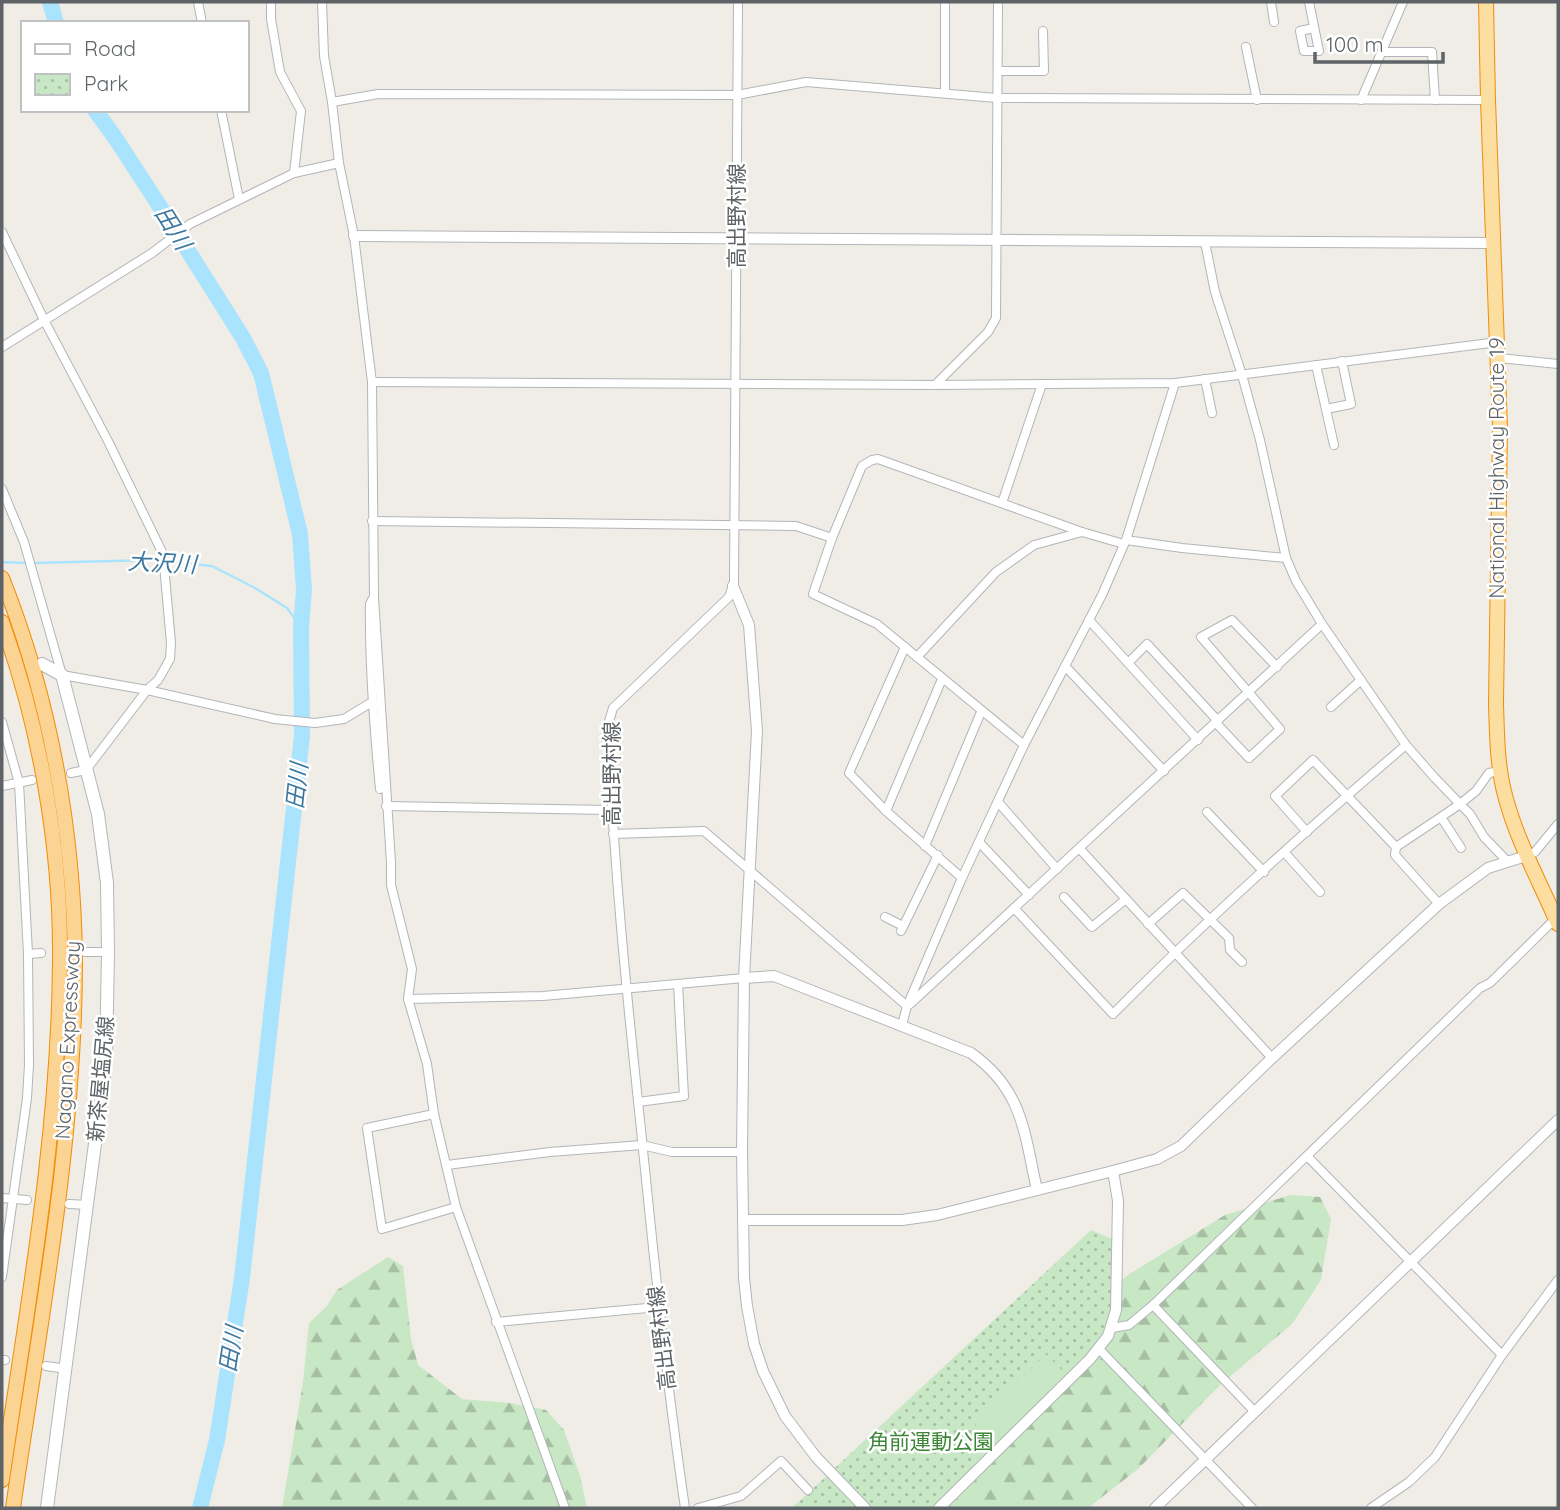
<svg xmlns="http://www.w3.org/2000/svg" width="1560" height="1510" font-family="Quicksand,'Noto Sans JP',sans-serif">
<defs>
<pattern id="forest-firs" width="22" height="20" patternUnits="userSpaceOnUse" patternTransform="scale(1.75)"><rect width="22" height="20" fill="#c8e7c4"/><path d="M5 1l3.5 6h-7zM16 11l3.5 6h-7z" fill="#a6bfa3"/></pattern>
<pattern id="park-dots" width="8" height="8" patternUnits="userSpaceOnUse" patternTransform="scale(1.75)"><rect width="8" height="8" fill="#c8e7c4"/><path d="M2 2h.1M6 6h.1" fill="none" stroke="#a6bfa3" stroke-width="1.8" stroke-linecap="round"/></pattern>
</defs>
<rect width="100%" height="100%" fill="#f0ede7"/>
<!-- forest -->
<g fill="url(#forest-firs)">
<polygon points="1291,1195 1320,1197 1331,1219 1321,1280 1292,1324 1221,1384 1138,1469 1088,1508 898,1508 1051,1335 1128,1275 1225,1215"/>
<polygon points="388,1257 403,1266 411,1339 418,1365 462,1399 509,1403 546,1410 564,1430 580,1476 587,1508 282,1508 303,1382 309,1323 327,1306 337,1290"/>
</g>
<!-- park -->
<polygon fill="url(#park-dots)" points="1091,1230 1112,1239 1111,1310 1099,1343 932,1508 792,1508"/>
<!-- pitch -->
<polygon fill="#c8e7c4" points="1046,1354 1067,1375 994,1447 975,1424"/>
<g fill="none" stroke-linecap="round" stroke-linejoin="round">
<!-- stream -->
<g stroke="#aae3fd" stroke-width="2.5">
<polyline points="2,562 26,563"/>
<polyline points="33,563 153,560 212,566 255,588 287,608 301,627"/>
</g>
<!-- river -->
<g stroke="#aae3fd" stroke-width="16">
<polyline points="50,2 56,23"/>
<polyline points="95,110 116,139 168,219 243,338 261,373 300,534 304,590 301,627 302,736 242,1278 217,1440 200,1508"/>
</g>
<!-- minor casing -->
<g stroke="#b2b5b9" stroke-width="10">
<g id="minor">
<polyline points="198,2 202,23"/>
<polyline points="271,2 271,19 280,72 301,111 294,173"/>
<polyline points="322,2 324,56 332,102 339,163 354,236 372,382 374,598 391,862 391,885 412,969 408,999 427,1064 434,1114 456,1207 565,1508"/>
<polyline points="1271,2 1274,22"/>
<polyline points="1309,2 1319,51 1304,51 1300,31 1314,28"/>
<polyline points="1246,47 1257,100"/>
<polyline points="1382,52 1432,52 1435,100"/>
<polyline points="998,71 1044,71 1043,31"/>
<polyline points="945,93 945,2"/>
<polyline points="1361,100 1403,2"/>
<polyline points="332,102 378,94 737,95 806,82 997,98 1488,100"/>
<polyline points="221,110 239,199"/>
<polyline points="2,232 44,320 108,441 163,554 171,643 170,659 158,680 147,690 86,770 71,773"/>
<polyline points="1205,242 1215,292 1242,375 1260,440 1286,558 1296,581 1322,624 1406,745 1434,777 1460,804 1476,791 1489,773 1500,771"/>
<polyline points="2,347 152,253 190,224 294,173 339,163"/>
<polyline points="1499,358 1558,364"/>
<polyline points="1316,365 1334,445"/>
<polyline points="1205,379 1212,413"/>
<polyline points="372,382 935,385 1175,383 1498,342"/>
<polyline points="935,385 988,332 996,318 998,2"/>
<polyline points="1326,409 1351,404 1342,361"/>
<polyline points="2,489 24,542 62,675 147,690 275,719 315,723 344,719 372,702"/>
<polyline points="1002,503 1042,384"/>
<polyline points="372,521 796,526 832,538"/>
<polyline points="1126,540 1182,548 1286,558"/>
<path d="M372,600L370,604C369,666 374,727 380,789"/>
<polyline points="1089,620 1198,740"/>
<polyline points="905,647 849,773 886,811 962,878"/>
<polyline points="917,657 996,572 1034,545 1082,532"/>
<polyline points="1128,663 1147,644 1218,721"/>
<polyline points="1065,666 1164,771"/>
<polyline points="1331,707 1361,680"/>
<polyline points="2,722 19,783 28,954 29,1065 27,1098 2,1277"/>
<polyline points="1216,723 1249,758 1280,729 1201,637 1232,620 1277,667"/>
<polyline points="1024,745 877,624 813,594 832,538 862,466 872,460 878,459 1082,532 1124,544"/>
<polyline points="2,786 32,780"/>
<polyline points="998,802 1057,869"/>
<polyline points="386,806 611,810"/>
<polyline points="886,811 942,679"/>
<polyline points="1207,812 1264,872"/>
<polyline points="1307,832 1275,796 1313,760 1396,847 1395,855 1439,904"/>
<polyline points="613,834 704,831 907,1006"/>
<polyline points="979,842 1029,895"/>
<polyline points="925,846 981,712"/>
<polyline points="1396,847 1441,817"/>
<polyline points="1461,848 1441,817 1460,804 1470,814 1484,837 1508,862"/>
<polyline points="1080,849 1272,1058"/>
<polyline points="1285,853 1320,892"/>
<polyline points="1526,856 1535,852 1558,824"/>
<polyline points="1064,897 1092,927 1126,899"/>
<path d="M1014,908L1113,1014C1206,920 1305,831 1406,745"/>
<polyline points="885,917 903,926"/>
<polyline points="1148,924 1183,893 1229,938 1230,950 1242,962"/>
<polyline points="901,931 938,855"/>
<polyline points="85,952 108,952"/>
<polyline points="28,954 41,953"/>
<polyline points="408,999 543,996 744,978"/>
<polyline points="910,1004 1322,624"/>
<polyline points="902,1025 907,1006 962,878 1024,745 1102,595 1126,540 1175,383"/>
<polyline points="638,1102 684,1096 678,984"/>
<polyline points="434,1114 367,1128 382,1229 456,1207"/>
<polyline points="1307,1156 1502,1355"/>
<polyline points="447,1165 550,1152 642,1145 672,1152 742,1152"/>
<polyline points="2,1198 27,1200"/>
<polyline points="69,1204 88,1205"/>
<polyline points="1153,1305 1255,1412"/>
<polyline points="496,1322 658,1307"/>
<polyline points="1112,1328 1129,1325 1153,1305 1480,988 1490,983 1556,918"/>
<polyline points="1099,1349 1252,1508"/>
<polyline points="2,1360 5,1360"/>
<polyline points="46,1366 67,1369"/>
<path d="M685,1508C666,1379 653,1250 640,1120C626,988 613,857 608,725L613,708L729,597L734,582L738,2"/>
<polyline points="698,1508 741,1496 781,1461 808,1490"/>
<polyline points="1371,1508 1409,1482 1435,1457 1502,1355 1558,1280"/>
</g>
</g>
<!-- tertiary casing -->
<g stroke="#b2b5b9" stroke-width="12">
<g id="tertiary">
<polyline points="354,236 1493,243"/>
<polyline points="733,586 749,625 757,731 744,978 742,1152 744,1278 747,1306 754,1344 763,1371 785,1416 816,1457 865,1508"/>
<path d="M744,978L774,976L971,1053C1023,1090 1024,1132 1037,1190"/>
<polyline points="745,1220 902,1220 937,1215 1113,1171"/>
<polyline points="939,1508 1090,1359 1108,1336 1116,1310 1118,1201 1113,1171 1157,1159 1181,1146 1272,1058 1439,904 1488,868 1526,856"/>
<polyline points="1155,1508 1558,1120"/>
</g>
</g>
<!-- secondary casing -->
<g stroke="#b3b7bb" stroke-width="14">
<polyline id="secondary" points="42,664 62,675 98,814 107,883 108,952 106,1060 47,1508"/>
</g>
<!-- trunk casing -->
<g stroke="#f28c05" stroke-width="16">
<path id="trunk" d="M1486,2L1488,100L1500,427L1496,703C1497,735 1497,768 1506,799C1518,843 1540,882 1558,924"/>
</g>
<!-- motorway casing -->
<g stroke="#f28c05" stroke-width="16">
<g id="motorway">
<path d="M2,578C50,698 74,832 75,961C75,1145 39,1327 13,1508"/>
<path d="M2,622C40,728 61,847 60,960C59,1135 27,1308 2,1480"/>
</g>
</g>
<!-- minor -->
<use href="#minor" stroke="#fff" stroke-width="8"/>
<!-- tertiary -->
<use href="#tertiary" stroke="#fff" stroke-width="10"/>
<!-- secondary -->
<use href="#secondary" stroke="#fff" stroke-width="12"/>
<!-- trunk -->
<use href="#trunk" stroke="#fcdea1" stroke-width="14"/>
<!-- motorway -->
<use href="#motorway" stroke="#fbd493" stroke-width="14"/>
</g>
<g text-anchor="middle" stroke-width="5" stroke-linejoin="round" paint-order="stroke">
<!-- street labels -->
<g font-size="21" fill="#5e6367" stroke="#fff">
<text transform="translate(737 216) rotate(-90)" y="7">高出野村線</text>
<text transform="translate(1497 468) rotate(-90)" y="7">National Highway Route 19</text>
<text transform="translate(612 774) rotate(-90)" y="7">高出野村線</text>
<text transform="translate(68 1040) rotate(-87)" y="7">Nagano Expressway</text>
<text transform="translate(101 1079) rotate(-85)" y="7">新茶屋塩尻線</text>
<text transform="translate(662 1338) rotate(-97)" y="7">高出野村線</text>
</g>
<!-- park labels -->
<g font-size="21" fill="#3d8537" stroke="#fff">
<text x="931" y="1449">角前運動公園</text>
</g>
<!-- water labels -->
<g font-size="23" font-style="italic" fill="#3f799f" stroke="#fff">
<text transform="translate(173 228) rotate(58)" y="8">田川</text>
<text transform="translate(162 563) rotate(3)" y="8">大沢川</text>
<text transform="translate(297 786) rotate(-84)" y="8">田川</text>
<text transform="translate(231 1349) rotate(-81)" y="8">田川</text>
</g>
</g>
<!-- border -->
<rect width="1560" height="1510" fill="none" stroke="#5e6367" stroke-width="7"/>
<!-- legend -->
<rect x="21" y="21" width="228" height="91" fill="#ffffff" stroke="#bfc1c2" stroke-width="2"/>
<rect x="35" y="44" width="35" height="10" fill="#ffffff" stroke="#bfc1c2" stroke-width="2"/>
<text x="84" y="56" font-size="21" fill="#5e6367">Road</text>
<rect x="35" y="74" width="35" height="21" fill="url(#park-dots)" stroke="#bfc1c2" stroke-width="2"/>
<text x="84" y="91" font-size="21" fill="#5e6367">Park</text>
<!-- scale -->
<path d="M1315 52v10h128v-10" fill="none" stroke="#5e6367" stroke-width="3.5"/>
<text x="1326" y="52" font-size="21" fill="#5e6367" stroke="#ffffff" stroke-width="5" paint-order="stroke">100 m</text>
</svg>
